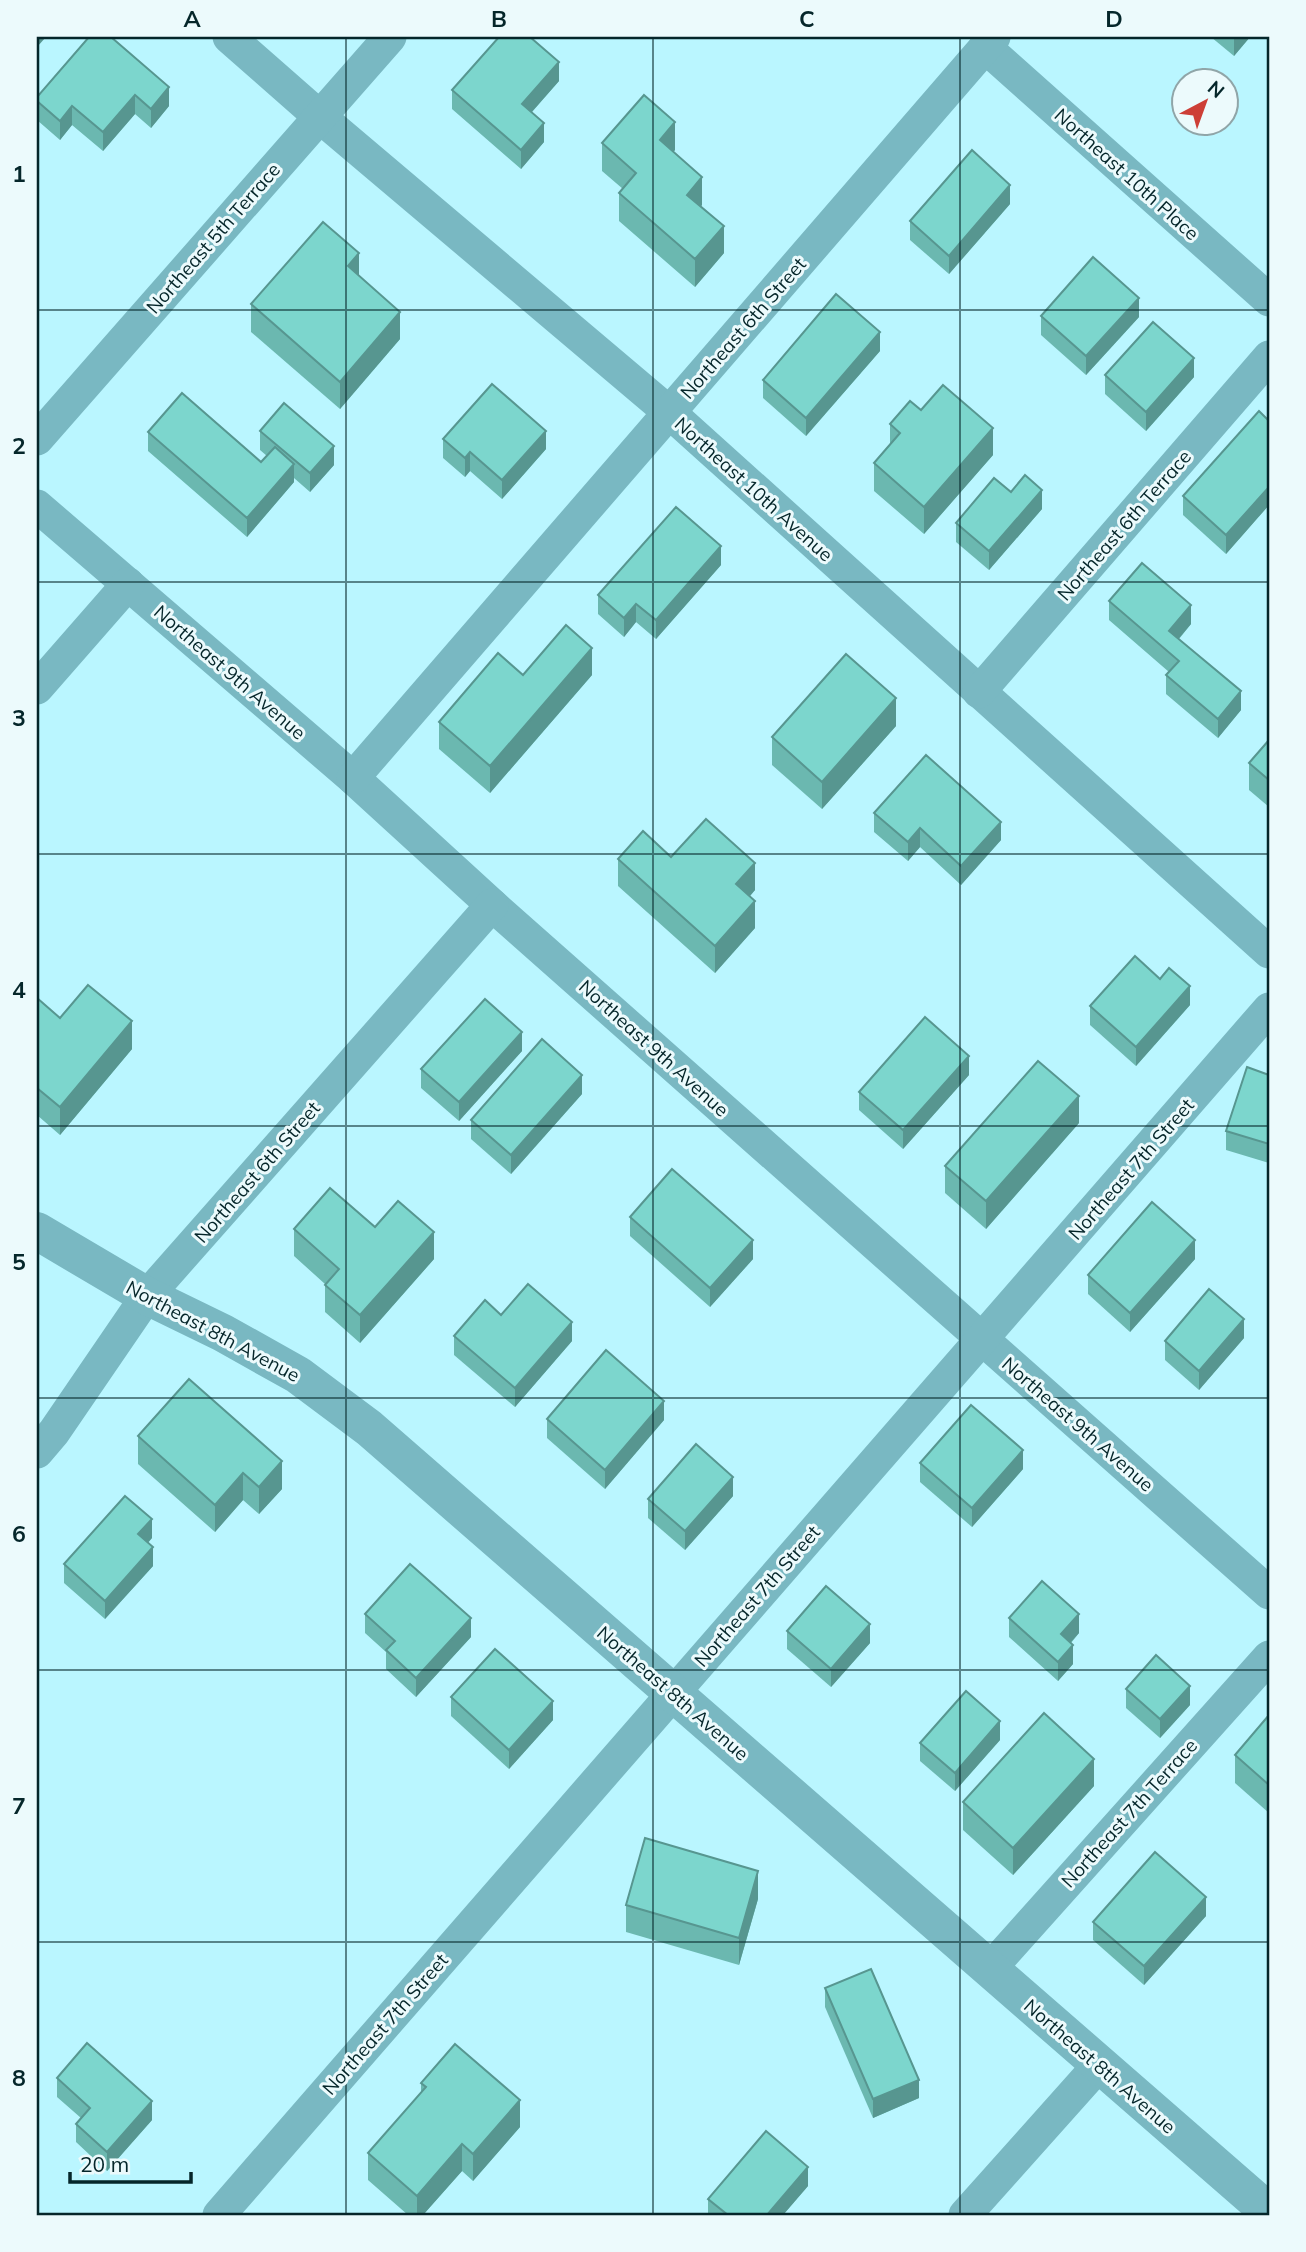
<svg xmlns="http://www.w3.org/2000/svg" width="1306" height="2252" font-family="Mulish,sans-serif">
<rect width="100%" height="100%" fill="#baf6ff"/>
<g fill="none" stroke-linecap="round" stroke-linejoin="round">
<!-- minor -->
<g stroke="#79b8c2" stroke-width="33">
<polyline points="229,37 320,117 670,413 1269,952"/>
<polyline points="985,47 1269,300"/>
<polyline points="37,439 390,37"/>
<polyline points="37,506 353,778 492,905 1269,1593"/>
<polyline points="37,688 128,584"/>
<polyline points="979,692 1269,357"/>
<polyline points="353,778 994,37"/>
<polyline points="37,1452 54,1432 147,1296 492,905"/>
<polyline points="989,1970 1269,1657"/>
<polyline points="219,2215 1269,1009"/>
<polyline points="965,2215 1099,2065"/>
</g>
<!-- tertiary -->
<polyline stroke="#79b8c2" stroke-width="38" points="37,1231 147,1296 223,1333 298,1375 369,1428 1269,2212"/>
</g>
<!-- wall -->
<g fill="#6bb8b0">
<polygon points="89,37 169,106 151,128 135,114 103,151 72,125 60,140 37,120 37,97"/>
<polygon points="1211,37 1250,37 1234,56"/>
<polygon points="559,81 532,112 544,142 521,169 452,109 452,90"/>
<polygon points="602,143 675,150 673,152 702,205 701,206 724,253 695,287 619,221 619,193 623,189 602,171"/>
<polygon points="1010,204 949,274 910,240 910,221"/>
<polygon points="359,276 400,339 340,409 251,332 251,304"/>
<polygon points="1041,316 1139,317 1086,375 1041,335"/>
<polygon points="880,351 806,436 763,398 763,380"/>
<polygon points="1105,375 1194,377 1146,431 1105,394"/>
<polygon points="921,410 993,455 924,534 874,491 874,463 890,445 890,424"/>
<polygon points="1269,421 1269,505 1226,554 1183,515 1183,496"/>
<polygon points="260,431 334,465 310,492 294,478 294,482 247,537 148,451 148,432 261,462 267,456 260,450"/>
<polygon points="443,439 546,449 502,499 470,471 465,477 443,458"/>
<polygon points="1042,509 989,570 956,542 956,523"/>
<polygon points="721,565 656,639 636,622 624,637 598,614 598,595"/>
<polygon points="1109,601 1191,624 1179,639 1241,710 1218,738 1166,694 1166,675 1169,672 1109,620"/>
<polygon points="523,675 592,675 490,793 439,749 439,722"/>
<polygon points="896,726 822,809 772,765 772,737"/>
<polygon points="1269,740 1269,807 1249,790 1249,763"/>
<polygon points="874,813 1001,840 961,885 920,847 908,861 874,832"/>
<polygon points="671,857 755,890 750,896 755,928 715,973 618,886 618,859"/>
<polygon points="37,998 60,1018 132,1049 60,1135 37,1115"/>
<polygon points="1190,1005 1136,1066 1090,1025 1090,1006"/>
<polygon points="522,1051 459,1121 421,1088 421,1069"/>
<polygon points="969,1075 903,1149 859,1110 859,1092"/>
<polygon points="1269,1075 1269,1163 1226,1150 1226,1131"/>
<polygon points="582,1094 511,1174 471,1139 471,1120"/>
<polygon points="1079,1123 986,1229 945,1193 945,1166"/>
<polygon points="630,1217 753,1259 710,1307 630,1236"/>
<polygon points="375,1227 434,1259 360,1343 325,1312 325,1284 294,1256 294,1229"/>
<polygon points="1195,1259 1130,1332 1088,1294 1088,1275"/>
<polygon points="501,1315 572,1341 515,1407 454,1355 454,1336"/>
<polygon points="1244,1338 1199,1390 1165,1360 1165,1341"/>
<polygon points="547,1419 664,1420 605,1489 547,1438"/>
<polygon points="138,1436 282,1461 282,1489 259,1514 243,1500 215,1532 138,1464"/>
<polygon points="920,1463 1023,1469 972,1527 920,1482"/>
<polygon points="733,1496 685,1550 648,1518 648,1499"/>
<polygon points="152,1538 148,1543 153,1566 105,1619 64,1583 64,1564"/>
<polygon points="365,1614 471,1637 416,1697 386,1669 386,1652 365,1633"/>
<polygon points="1009,1618 1079,1633 1071,1643 1073,1664 1058,1681 1009,1637"/>
<polygon points="787,1631 870,1643 831,1687 787,1649"/>
<polygon points="1126,1689 1190,1705 1160,1738 1126,1708"/>
<polygon points="451,1697 553,1720 509,1769 451,1716"/>
<polygon points="1269,1715 1269,1813 1235,1783 1235,1755"/>
<polygon points="1000,1740 955,1791 920,1761 920,1743"/>
<polygon points="1094,1786 1013,1875 963,1830 963,1802"/>
<polygon points="758,1899 739,1965 626,1932 626,1905"/>
<polygon points="1206,1916 1144,1985 1093,1940 1093,1922"/>
<polygon points="825,1988 919,2098 873,2118 825,2007"/>
<polygon points="57,2078 152,2120 107,2171 76,2142 76,2124 81,2118 57,2097"/>
<polygon points="421,2083 520,2127 473,2181 462,2171 423,2215 408,2215 368,2180 368,2153 421,2093"/>
<polygon points="808,2186 783,2215 708,2215 708,2199"/>
</g>
<!-- shaded-wall -->
<g fill="#579690">
<polygon points="37,37 46,37 37,47"/>
<polygon points="1234,37 1250,37 1234,56"/>
<polygon points="559,62 559,81 522,123 522,104"/>
<polygon points="169,87 169,106 151,128 151,109"/>
<polygon points="135,95 135,114 103,151 103,132"/>
<polygon points="72,106 72,125 60,140 60,121"/>
<polygon points="675,122 675,150 660,167 660,140"/>
<polygon points="544,123 544,142 521,169 521,150"/>
<polygon points="702,177 702,205 687,222 687,195"/>
<polygon points="1010,185 1010,204 949,274 949,256"/>
<polygon points="724,226 724,253 695,287 695,259"/>
<polygon points="359,253 359,281 348,266"/>
<polygon points="1139,298 1139,317 1086,375 1086,356"/>
<polygon points="400,312 400,339 340,409 340,382"/>
<polygon points="880,332 880,351 806,436 806,418"/>
<polygon points="1194,358 1194,377 1146,431 1146,412"/>
<polygon points="993,428 993,455 924,534 924,507"/>
<polygon points="546,431 546,449 502,499 502,480"/>
<polygon points="334,446 334,465 310,492 310,473"/>
<polygon points="470,452 470,471 465,477 465,458"/>
<polygon points="294,464 294,482 247,537 247,518"/>
<polygon points="1269,487 1269,505 1226,554 1226,535"/>
<polygon points="1042,490 1042,509 989,570 989,551"/>
<polygon points="721,546 721,565 656,639 656,620"/>
<polygon points="636,604 636,622 624,637 624,618"/>
<polygon points="1191,605 1191,624 1169,650 1169,631"/>
<polygon points="592,648 592,675 490,793 490,766"/>
<polygon points="1241,691 1241,710 1218,738 1218,719"/>
<polygon points="896,698 896,726 822,809 822,782"/>
<polygon points="1001,822 1001,840 961,885 961,866"/>
<polygon points="920,828 920,847 908,861 908,842"/>
<polygon points="755,863 755,890 736,912 736,884"/>
<polygon points="755,901 755,928 715,973 715,946"/>
<polygon points="1190,986 1190,1005 1136,1066 1136,1047"/>
<polygon points="132,1021 132,1049 60,1135 60,1107"/>
<polygon points="522,1032 522,1051 459,1121 459,1102"/>
<polygon points="969,1056 969,1075 903,1149 903,1130"/>
<polygon points="582,1075 582,1094 511,1174 511,1155"/>
<polygon points="1079,1096 1079,1123 986,1229 986,1201"/>
<polygon points="434,1232 434,1259 360,1343 360,1315"/>
<polygon points="753,1240 753,1259 710,1307 710,1288"/>
<polygon points="1195,1240 1195,1259 1130,1332 1130,1313"/>
<polygon points="1244,1319 1244,1338 1199,1390 1199,1371"/>
<polygon points="572,1322 572,1341 515,1407 515,1388"/>
<polygon points="664,1401 664,1420 605,1489 605,1470"/>
<polygon points="1023,1450 1023,1469 972,1527 972,1508"/>
<polygon points="282,1461 282,1489 259,1514 259,1487"/>
<polygon points="243,1473 243,1500 215,1532 215,1505"/>
<polygon points="733,1477 733,1496 685,1550 685,1531"/>
<polygon points="152,1519 152,1538 138,1553 138,1534"/>
<polygon points="153,1547 153,1566 105,1619 105,1601"/>
<polygon points="1079,1614 1079,1633 1061,1653 1061,1634"/>
<polygon points="471,1618 471,1637 416,1697 416,1678"/>
<polygon points="870,1624 870,1643 831,1687 831,1669"/>
<polygon points="1073,1645 1073,1664 1058,1681 1058,1662"/>
<polygon points="1190,1686 1190,1705 1160,1738 1160,1719"/>
<polygon points="553,1701 553,1720 509,1769 509,1750"/>
<polygon points="1000,1721 1000,1740 955,1791 955,1773"/>
<polygon points="1094,1759 1094,1786 1013,1875 1013,1848"/>
<polygon points="758,1871 758,1899 739,1965 739,1938"/>
<polygon points="1206,1897 1206,1916 1144,1985 1144,1966"/>
<polygon points="919,2080 919,2098 873,2118 873,2099"/>
<polygon points="520,2100 520,2127 473,2181 473,2154"/>
<polygon points="152,2101 152,2120 107,2171 107,2152"/>
<polygon points="462,2144 462,2171 423,2215 417,2215 417,2196"/>
<polygon points="808,2167 808,2186 783,2215 767,2215"/>
</g>
<!-- building -->
<g fill="#7cd6cd" stroke="#579690" stroke-width="2">
<polygon points="89,37 111,37 169,87 151,109 135,95 103,132 72,106 60,121 37,101 37,97"/>
<polygon points="499,37 530,37 559,62 522,104 544,123 521,150 452,90"/>
<polygon points="644,95 675,122 660,140 702,177 687,195 724,226 695,259 619,193 636,173 602,143"/>
<polygon points="972,150 1010,185 949,256 910,221"/>
<polygon points="323,222 359,253 348,266 400,312 340,382 251,304"/>
<polygon points="1093,257 1139,298 1086,356 1041,316"/>
<polygon points="836,294 880,332 806,418 763,380"/>
<polygon points="1153,322 1194,358 1146,412 1105,375"/>
<polygon points="492,384 546,431 502,480 470,452 465,458 443,439"/>
<polygon points="943,385 993,428 924,507 874,463 900,433 890,424 910,401 921,410"/>
<polygon points="182,393 261,462 275,447 294,464 247,518 148,432"/>
<polygon points="284,403 334,446 310,473 260,431"/>
<polygon points="1259,411 1269,421 1269,487 1226,535 1183,496"/>
<polygon points="1025,475 1042,490 989,551 956,523 994,478 1011,492"/>
<polygon points="676,507 721,546 656,620 636,604 624,618 598,595"/>
<polygon points="1142,563 1191,605 1169,631 1241,691 1218,719 1166,675 1179,661 1109,601"/>
<polygon points="566,625 592,648 490,766 439,722 498,653 523,675"/>
<polygon points="846,654 896,698 822,782 772,737"/>
<polygon points="1269,740 1269,780 1249,763"/>
<polygon points="926,755 1001,822 961,866 920,828 908,842 874,813"/>
<polygon points="706,819 755,863 736,884 755,901 715,946 618,859 643,831 671,857"/>
<polygon points="1135,956 1160,979 1169,968 1190,986 1136,1047 1090,1006"/>
<polygon points="88,985 132,1021 60,1107 37,1088 37,998 60,1018"/>
<polygon points="485,999 522,1032 459,1102 421,1069"/>
<polygon points="925,1017 969,1056 903,1130 859,1092"/>
<polygon points="542,1039 582,1075 511,1155 471,1120"/>
<polygon points="1038,1061 1079,1096 986,1201 945,1166"/>
<polygon points="1247,1067 1269,1075 1269,1144 1226,1131"/>
<polygon points="672,1169 753,1240 710,1288 630,1217"/>
<polygon points="330,1188 375,1227 398,1201 434,1232 360,1315 325,1285 339,1269 294,1229"/>
<polygon points="1152,1202 1195,1240 1130,1313 1088,1275"/>
<polygon points="528,1284 572,1322 515,1388 454,1336 485,1300 501,1315"/>
<polygon points="1209,1289 1244,1319 1199,1371 1165,1341"/>
<polygon points="606,1350 664,1401 605,1470 547,1419"/>
<polygon points="189,1379 282,1461 259,1487 243,1473 215,1505 138,1436"/>
<polygon points="971,1405 1023,1450 972,1508 920,1463"/>
<polygon points="696,1444 733,1477 685,1531 648,1499"/>
<polygon points="125,1496 152,1519 138,1534 153,1547 105,1601 64,1564"/>
<polygon points="410,1564 471,1618 416,1678 386,1650 395,1641 365,1614"/>
<polygon points="1042,1581 1079,1614 1061,1634 1073,1645 1058,1662 1009,1618"/>
<polygon points="826,1586 870,1624 831,1669 787,1631"/>
<polygon points="495,1649 553,1701 509,1750 451,1697"/>
<polygon points="1156,1655 1190,1686 1160,1719 1126,1689"/>
<polygon points="966,1691 1000,1721 955,1773 920,1743"/>
<polygon points="1044,1713 1094,1759 1013,1848 963,1802"/>
<polygon points="1269,1715 1269,1785 1235,1755"/>
<polygon points="645,1838 758,1871 739,1938 626,1905"/>
<polygon points="1155,1852 1206,1897 1144,1966 1093,1922"/>
<polygon points="871,1969 919,2080 873,2099 825,1988"/>
<polygon points="87,2043 152,2101 107,2152 76,2124 90,2108 57,2078"/>
<polygon points="455,2044 520,2100 473,2154 462,2144 417,2196 368,2153 426,2087 421,2083"/>
<polygon points="766,2131 808,2167 767,2215 728,2215 708,2199"/>
</g>
<!-- grid -->
<path fill="none" stroke="#05262a" stroke-width="2" stroke-opacity="0.55" d="M346,37V2215M653,37V2215M960,37V2215M37,310H1269M37,582H1269M37,854H1269M37,1126H1269M37,1398H1269M37,1670H1269M37,1942H1269"/>
<g text-anchor="middle" stroke-width="6" stroke-linejoin="round" paint-order="stroke">
<!-- street labels -->
<g font-size="19" fill="#05262a" stroke="#ecfafc">
<text transform="translate(1127 174) rotate(42)" y="7">Northeast 10th Place</text>
<text transform="translate(213 238) rotate(-49)" y="7">Northeast 5th Terrace</text>
<text transform="translate(743 328) rotate(-49)" y="7">Northeast 6th Street</text>
<text transform="translate(754 489) rotate(42)" y="7">Northeast 10th Avenue</text>
<text transform="translate(1124 525) rotate(-49)" y="7">Northeast 6th Terrace</text>
<text transform="translate(230 672) rotate(41)" y="7">Northeast 9th Avenue</text>
<text transform="translate(654 1048) rotate(42)" y="7">Northeast 9th Avenue</text>
<text transform="translate(1131 1169) rotate(-49)" y="7">Northeast 7th Street</text>
<text transform="translate(257 1172) rotate(-49)" y="7">Northeast 6th Street</text>
<text transform="translate(213 1331) rotate(28)" y="7">Northeast 8th Avenue</text>
<text transform="translate(1078 1424) rotate(41)" y="7">Northeast 9th Avenue</text>
<text transform="translate(757 1596) rotate(-49)" y="7">Northeast 7th Street</text>
<text transform="translate(673 1693) rotate(41)" y="7">Northeast 8th Avenue</text>
<text transform="translate(1129 1813) rotate(-48)" y="7">Northeast 7th Terrace</text>
<text transform="translate(385 2024) rotate(-49)" y="7">Northeast 7th Street</text>
<text transform="translate(1100 2066) rotate(41)" y="7">Northeast 8th Avenue</text>
</g>
</g>
<!-- border -->
<rect width="1306" height="2252" fill="none" stroke="#ecfafc" stroke-width="77"/>
<!-- north arrow -->
<g transform="translate(1205 102) rotate(41)"><circle r="33" fill="#ecfafc" stroke="#90a5a8" stroke-width="2"/>
<path d="M0-5L12 26L0 18L-12 26Z" fill="#cd3f37"/>
<text y="-10" font-size="19" font-weight="bold" text-anchor="middle" fill="#05262a">N</text>
</g>
<!-- scale -->
<path d="M70 2172v10h121v-10" fill="none" stroke="#05262a" stroke-width="3.5"/>
<text x="80" y="2172" font-size="21" fill="#05262a" stroke="#ecfafc" stroke-width="5" paint-order="stroke">20 m</text>
<rect x="38" y="38" width="1230" height="2176" fill="none" stroke="#05262a" stroke-width="2.5"/>
<g font-size="23" text-anchor="middle" font-weight="bold" fill="#05262a">
<text x="192" y="27">A</text>
<text x="499" y="27">B</text>
<text x="807" y="27">C</text>
<text x="1114" y="27">D</text>
<text x="19" y="182">1</text>
<text x="19" y="454">2</text>
<text x="19" y="726">3</text>
<text x="19" y="998">4</text>
<text x="19" y="1270">5</text>
<text x="19" y="1542">6</text>
<text x="19" y="1814">7</text>
<text x="19" y="2086">8</text>
</g>
</svg>
